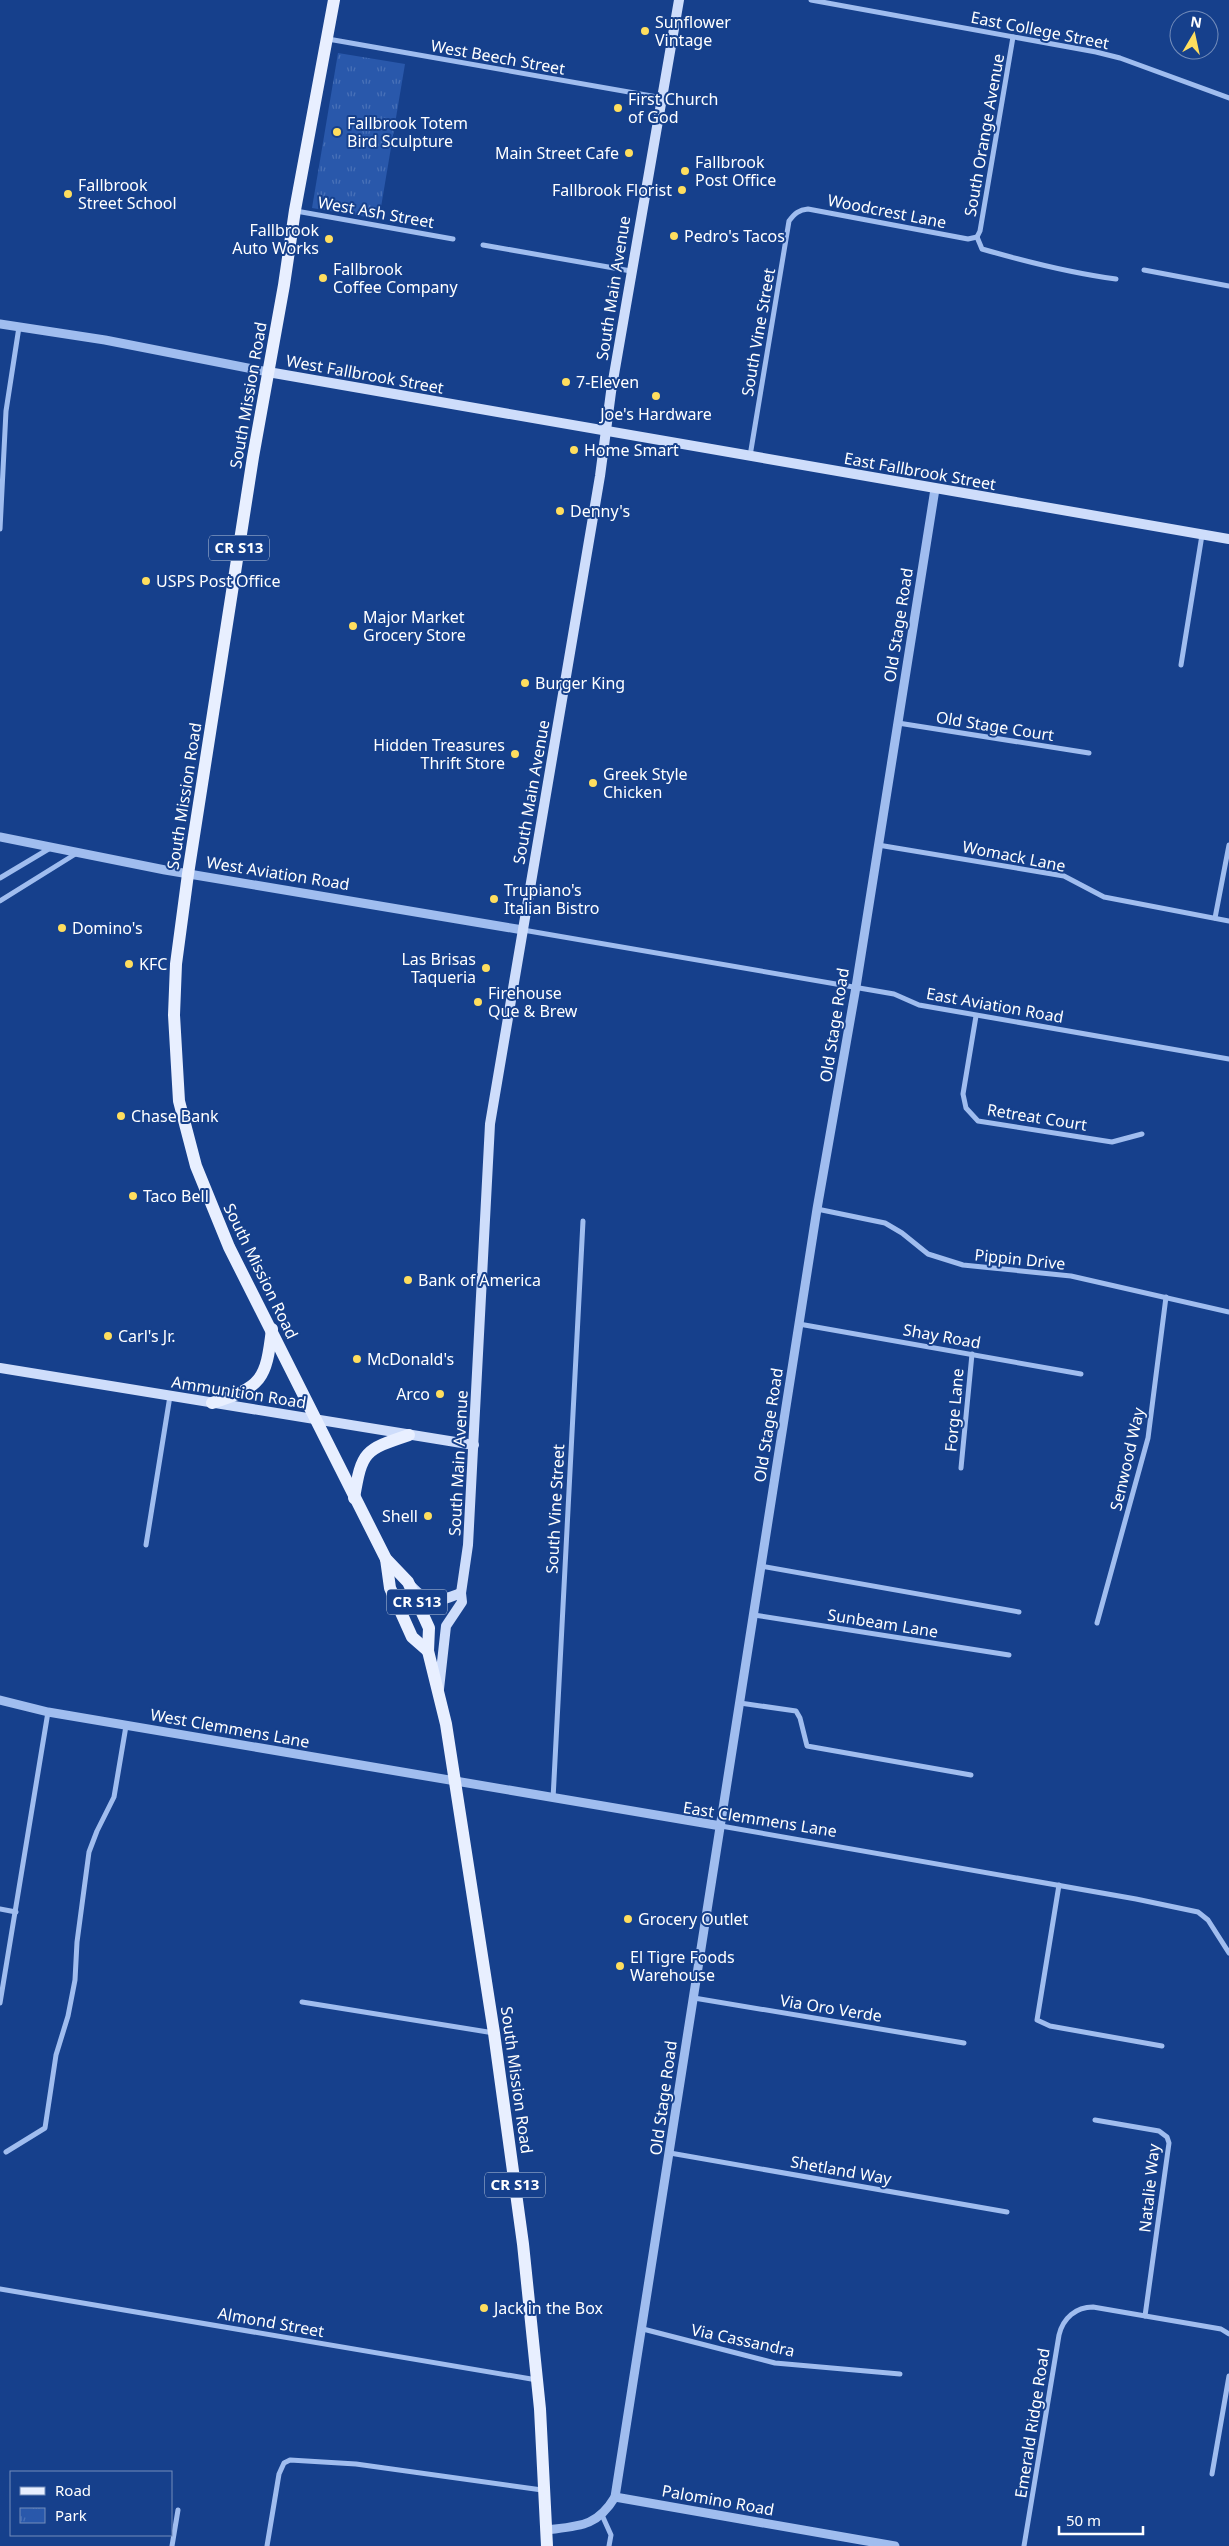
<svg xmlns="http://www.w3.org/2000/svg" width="1229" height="2546" font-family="'Noto Sans',sans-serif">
<defs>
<pattern id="park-tufts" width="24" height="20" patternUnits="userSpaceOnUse" patternTransform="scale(1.25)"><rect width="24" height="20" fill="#2958ab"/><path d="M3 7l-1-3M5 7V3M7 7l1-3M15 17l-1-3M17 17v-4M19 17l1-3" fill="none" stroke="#4971b8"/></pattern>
</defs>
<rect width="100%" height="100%" fill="#16408c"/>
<!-- park -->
<polygon fill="url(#park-tufts)" points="338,53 405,64 379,219 312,208"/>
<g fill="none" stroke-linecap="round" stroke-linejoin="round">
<!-- minor -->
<g stroke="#a0bdef" stroke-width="5">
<polyline points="811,0 1096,52 1120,58 1229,98"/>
<polyline points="328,39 663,98"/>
<polyline points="296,211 453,239"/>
<polyline points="977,237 980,231 1013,37"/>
<path d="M977,237L982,249C1027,262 1070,273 1116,279"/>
<polyline points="483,245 631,271"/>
<polyline points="1144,270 1229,286"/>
<path d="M750,456L789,221C795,213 799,210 808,209L968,239L977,237"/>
<polyline points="0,529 6,411 19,327"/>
<polyline points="1181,665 1202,535"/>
<polyline points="898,723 1089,753"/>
<polyline points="878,845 1064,876 1104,897 1229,921"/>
<polyline points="0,878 52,847"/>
<polyline points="0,901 77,853"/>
<polyline points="1215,918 1229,845"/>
<polyline points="523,930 894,994 919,1005 1229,1059"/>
<polyline points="976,1016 963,1094 966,1108 978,1121 1112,1142 1142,1134"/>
<polyline points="817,1209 885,1223 902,1233 928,1254 963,1265 1071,1276 1229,1312"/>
<polyline points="799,1324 1081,1374"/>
<polyline points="961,1468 972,1354"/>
<polyline points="146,1545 170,1396"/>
<polyline points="761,1566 1019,1612"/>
<polyline points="754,1615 1009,1655"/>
<polyline points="1097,1623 1148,1438 1166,1297"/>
<polyline points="740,1703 796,1711 800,1718 807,1746 971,1775"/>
<polyline points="553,1799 583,1221"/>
<polyline points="721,1826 1136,1899 1198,1912 1208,1920 1229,1953"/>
<polyline points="1059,1885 1037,2020 1050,2026 1162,2046"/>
<polyline points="0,1909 16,1912"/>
<polyline points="694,1998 964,2043"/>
<polyline points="302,2002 494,2033"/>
<polyline points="0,2003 48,1712"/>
<polyline points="1095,2120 1159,2131 1167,2137 1169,2143 1145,2316"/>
<polyline points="6,2152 45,2128 56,2055 68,2016 75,1980 77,1942 89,1852 97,1831 114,1797 126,1726"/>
<polyline points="670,2153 1007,2212"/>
<polyline points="0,2289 537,2380"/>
<polyline points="643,2329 775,2363 900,2374"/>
<polyline points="1212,2474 1229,2376"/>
<polyline points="602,2515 611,2535 609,2546"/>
<polyline points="172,2546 178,2510"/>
<polyline points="267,2546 279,2474 284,2463 290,2460 356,2464 542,2490"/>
<path d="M1024,2546L1059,2335C1063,2318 1076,2307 1093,2307L1221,2329L1229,2334"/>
</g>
<!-- tertiary -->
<g stroke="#a0bdef" stroke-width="9">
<polyline points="0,324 105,340 268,372"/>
<polyline points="0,837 165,870 523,930"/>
<polyline points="0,1700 48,1712 721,1826"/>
<polyline points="615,2497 817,1209 856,987 935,489"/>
<path d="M546,2530C579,2526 597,2527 615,2497L895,2546"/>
</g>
<!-- secondary -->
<g stroke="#ceddfb" stroke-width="10">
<polyline points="268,372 1229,539"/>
<polyline points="0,1368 474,1445"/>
<path d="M411,1586C430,1606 437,1602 461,1593"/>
<polyline points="439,1689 446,1626 462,1602 461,1593 468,1545 490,1124 600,476 611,392 679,0"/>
</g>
<!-- primary -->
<g stroke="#e8efff" stroke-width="12">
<polyline points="334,0 295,210 284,285 253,457 188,874 176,964 174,1015 179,1101 196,1166 229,1247 386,1559 408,1582 429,1628 428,1651 446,1724 494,2033 523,2244 540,2409 547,2546"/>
<path d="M212,1403C262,1387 266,1380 272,1329"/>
<path d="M354,1498C362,1451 364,1450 409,1435"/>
<polyline points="386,1559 390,1588 412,1637 428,1651"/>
</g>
</g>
<!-- markers -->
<g fill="#ffde5e" stroke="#16408c" stroke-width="2">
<circle cx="645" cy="31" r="5"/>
<circle cx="618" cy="108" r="5"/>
<circle cx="337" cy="132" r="5"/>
<circle cx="629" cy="153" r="5"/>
<circle cx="685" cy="171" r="5"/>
<circle cx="682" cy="190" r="5"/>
<circle cx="68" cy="194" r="5"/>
<circle cx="674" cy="236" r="5"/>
<circle cx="329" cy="239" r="5"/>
<circle cx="323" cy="278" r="5"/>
<circle cx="566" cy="382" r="5"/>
<circle cx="656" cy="396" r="5"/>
<circle cx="574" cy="450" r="5"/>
<circle cx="560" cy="511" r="5"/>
<circle cx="146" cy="581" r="5"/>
<circle cx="353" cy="626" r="5"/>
<circle cx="525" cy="683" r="5"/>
<circle cx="515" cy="754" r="5"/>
<circle cx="593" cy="783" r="5"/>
<circle cx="494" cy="899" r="5"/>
<circle cx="62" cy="928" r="5"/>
<circle cx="129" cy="964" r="5"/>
<circle cx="486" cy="968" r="5"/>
<circle cx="478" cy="1002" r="5"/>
<circle cx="121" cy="1116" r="5"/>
<circle cx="133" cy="1196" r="5"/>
<circle cx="408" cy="1280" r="5"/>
<circle cx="108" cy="1336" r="5"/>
<circle cx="357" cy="1359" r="5"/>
<circle cx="440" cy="1394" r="5"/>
<circle cx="428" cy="1516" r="5"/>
<circle cx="628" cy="1919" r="5"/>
<circle cx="620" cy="1966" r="5"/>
<circle cx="484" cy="2308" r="5"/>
</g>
<g text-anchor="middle" stroke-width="4" stroke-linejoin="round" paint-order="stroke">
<!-- shield labels -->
<g fill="#16408c" stroke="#b9c6dc" stroke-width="1">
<rect x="209" y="535.5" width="60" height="25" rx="4"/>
<rect x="387" y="1589.5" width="60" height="25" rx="4"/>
<rect x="485" y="2172.5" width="60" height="25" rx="4"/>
</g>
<g font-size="15" font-weight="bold" fill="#fff">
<text x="239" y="553">CR S13</text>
<text x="417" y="1607">CR S13</text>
<text x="515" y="2190">CR S13</text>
</g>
<!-- poi labels -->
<g font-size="16" fill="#fff" stroke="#16408c" text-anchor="start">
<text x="655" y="28">Sunflower<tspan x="655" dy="18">Vintage</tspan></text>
<text x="628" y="105">First Church<tspan x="628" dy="18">of God</tspan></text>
<text x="347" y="129">Fallbrook Totem<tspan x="347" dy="18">Bird Sculpture</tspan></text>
<text x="619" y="159" text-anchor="end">Main Street Cafe</text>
<text x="695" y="168">Fallbrook<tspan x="695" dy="18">Post Office</tspan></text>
<text x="78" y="191">Fallbrook<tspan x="78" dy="18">Street School</tspan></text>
<text x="672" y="196" text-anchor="end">Fallbrook Florist</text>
<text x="319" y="236" text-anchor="end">Fallbrook<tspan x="319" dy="18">Auto Works</tspan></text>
<text x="684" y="242">Pedro's Tacos</text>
<text x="333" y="275">Fallbrook<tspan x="333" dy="18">Coffee Company</tspan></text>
<text x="576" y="388">7-Eleven</text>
<text x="656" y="420" text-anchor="middle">Joe's Hardware</text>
<text x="584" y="456">Home Smart</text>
<text x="570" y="517">Denny's</text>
<text x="156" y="587">USPS Post Office</text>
<text x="363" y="623">Major Market<tspan x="363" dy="18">Grocery Store</tspan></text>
<text x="535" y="689">Burger King</text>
<text x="505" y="751" text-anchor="end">Hidden Treasures<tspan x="505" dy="18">Thrift Store</tspan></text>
<text x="603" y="780">Greek Style<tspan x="603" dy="18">Chicken</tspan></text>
<text x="504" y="896">Trupiano's<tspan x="504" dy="18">Italian Bistro</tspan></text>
<text x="72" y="934">Domino's</text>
<text x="476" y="965" text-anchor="end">Las Brisas<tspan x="476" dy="18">Taqueria</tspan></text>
<text x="139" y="970">KFC</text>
<text x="488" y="999">Firehouse<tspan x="488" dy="18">Que &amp; Brew</tspan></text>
<text x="131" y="1122">Chase Bank</text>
<text x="143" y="1202">Taco Bell</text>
<text x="418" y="1286">Bank of America</text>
<text x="118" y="1342">Carl's Jr.</text>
<text x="367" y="1365">McDonald's</text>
<text x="430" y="1400" text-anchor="end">Arco</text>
<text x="418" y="1522" text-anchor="end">Shell</text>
<text x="638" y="1925">Grocery Outlet</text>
<text x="630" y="1963">El Tigre Foods<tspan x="630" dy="18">Warehouse</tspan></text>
<text x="494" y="2314">Jack in the Box</text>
</g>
<!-- street labels -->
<g font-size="16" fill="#fff" stroke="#16408c">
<text transform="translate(1040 30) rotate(11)" y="6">East College Street</text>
<text transform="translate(498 57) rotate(10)" y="6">West Beech Street</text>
<text transform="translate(984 135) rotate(-80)" y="6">South Orange Avenue</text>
<text transform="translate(887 211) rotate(11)" y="6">Woodcrest Lane</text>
<text transform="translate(376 212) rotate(10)" y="6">West Ash Street</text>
<text transform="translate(613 288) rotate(-81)" y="6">South Main Avenue</text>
<text transform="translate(758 332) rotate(-80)" y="6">South Vine Street</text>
<text transform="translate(365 374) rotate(10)" y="6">West Fallbrook Street</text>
<text transform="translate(248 395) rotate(-80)" y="6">South Mission Road</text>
<text transform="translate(920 471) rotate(10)" y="6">East Fallbrook Street</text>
<text transform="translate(898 625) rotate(-81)" y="6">Old Stage Road</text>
<text transform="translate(995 726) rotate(9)" y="6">Old Stage Court</text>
<text transform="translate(531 792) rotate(-80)" y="6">South Main Avenue</text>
<text transform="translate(184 796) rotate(-81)" y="6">South Mission Road</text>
<text transform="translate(1014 856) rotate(11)" y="6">Womack Lane</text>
<text transform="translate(278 873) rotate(9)" y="6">West Aviation Road</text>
<text transform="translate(995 1005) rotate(10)" y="6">East Aviation Road</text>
<text transform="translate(834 1025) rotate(-81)" y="6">Old Stage Road</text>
<text transform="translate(1037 1117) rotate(9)" y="6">Retreat Court</text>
<text transform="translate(1020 1259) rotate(6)" y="6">Pippin Drive</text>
<text transform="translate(261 1271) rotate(64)" y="6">South Mission Road</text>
<text transform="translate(942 1336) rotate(10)" y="6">Shay Road</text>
<text transform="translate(239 1392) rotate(9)" y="6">Ammunition Road</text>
<text transform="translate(954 1410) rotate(-85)" y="6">Forge Lane</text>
<text transform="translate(768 1425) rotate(-81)" y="6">Old Stage Road</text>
<text transform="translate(1127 1459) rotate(-77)" y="6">Senwood Way</text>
<text transform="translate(458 1463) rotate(-87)" y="6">South Main Avenue</text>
<text transform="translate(555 1509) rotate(-87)" y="6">South Vine Street</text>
<text transform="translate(883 1623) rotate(9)" y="6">Sunbeam Lane</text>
<text transform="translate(230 1728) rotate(10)" y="6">West Clemmens Lane</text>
<text transform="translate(760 1819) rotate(9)" y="6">East Clemmens Lane</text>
<text transform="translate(831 2008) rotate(9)" y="6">Via Oro Verde</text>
<text transform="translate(517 2080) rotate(82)" y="6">South Mission Road</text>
<text transform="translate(663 2098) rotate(-82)" y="6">Old Stage Road</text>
<text transform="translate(841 2170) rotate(10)" y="6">Shetland Way</text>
<text transform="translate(1149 2188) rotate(-84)" y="6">Natalie Way</text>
<text transform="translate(271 2322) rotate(10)" y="6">Almond Street</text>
<text transform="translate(743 2340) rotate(12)" y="6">Via Cassandra</text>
<text transform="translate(1032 2423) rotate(-81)" y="6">Emerald Ridge Road</text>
<text transform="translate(718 2500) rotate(10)" y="6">Palomino Road</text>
</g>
</g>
<!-- legend -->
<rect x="10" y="2471" width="162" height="65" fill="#16408c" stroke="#738cba"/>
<rect x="20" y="2487" width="25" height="8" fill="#e8efff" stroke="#738cba"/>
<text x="55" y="2496" font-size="15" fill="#ffffff">Road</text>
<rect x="20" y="2508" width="25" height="15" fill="url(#park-tufts)" stroke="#738cba"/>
<text x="55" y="2521" font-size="15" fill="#ffffff">Park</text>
<!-- north arrow -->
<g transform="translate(1194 35) rotate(9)"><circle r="24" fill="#16408c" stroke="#738cba"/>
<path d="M0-4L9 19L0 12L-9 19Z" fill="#ffde5e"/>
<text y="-8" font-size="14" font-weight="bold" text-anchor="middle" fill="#ffffff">N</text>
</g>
<!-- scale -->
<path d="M1059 2526v8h84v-8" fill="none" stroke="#ffffff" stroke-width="2.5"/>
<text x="1066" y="2526" font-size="15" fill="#ffffff" stroke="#16408c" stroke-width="4" paint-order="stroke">50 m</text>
</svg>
